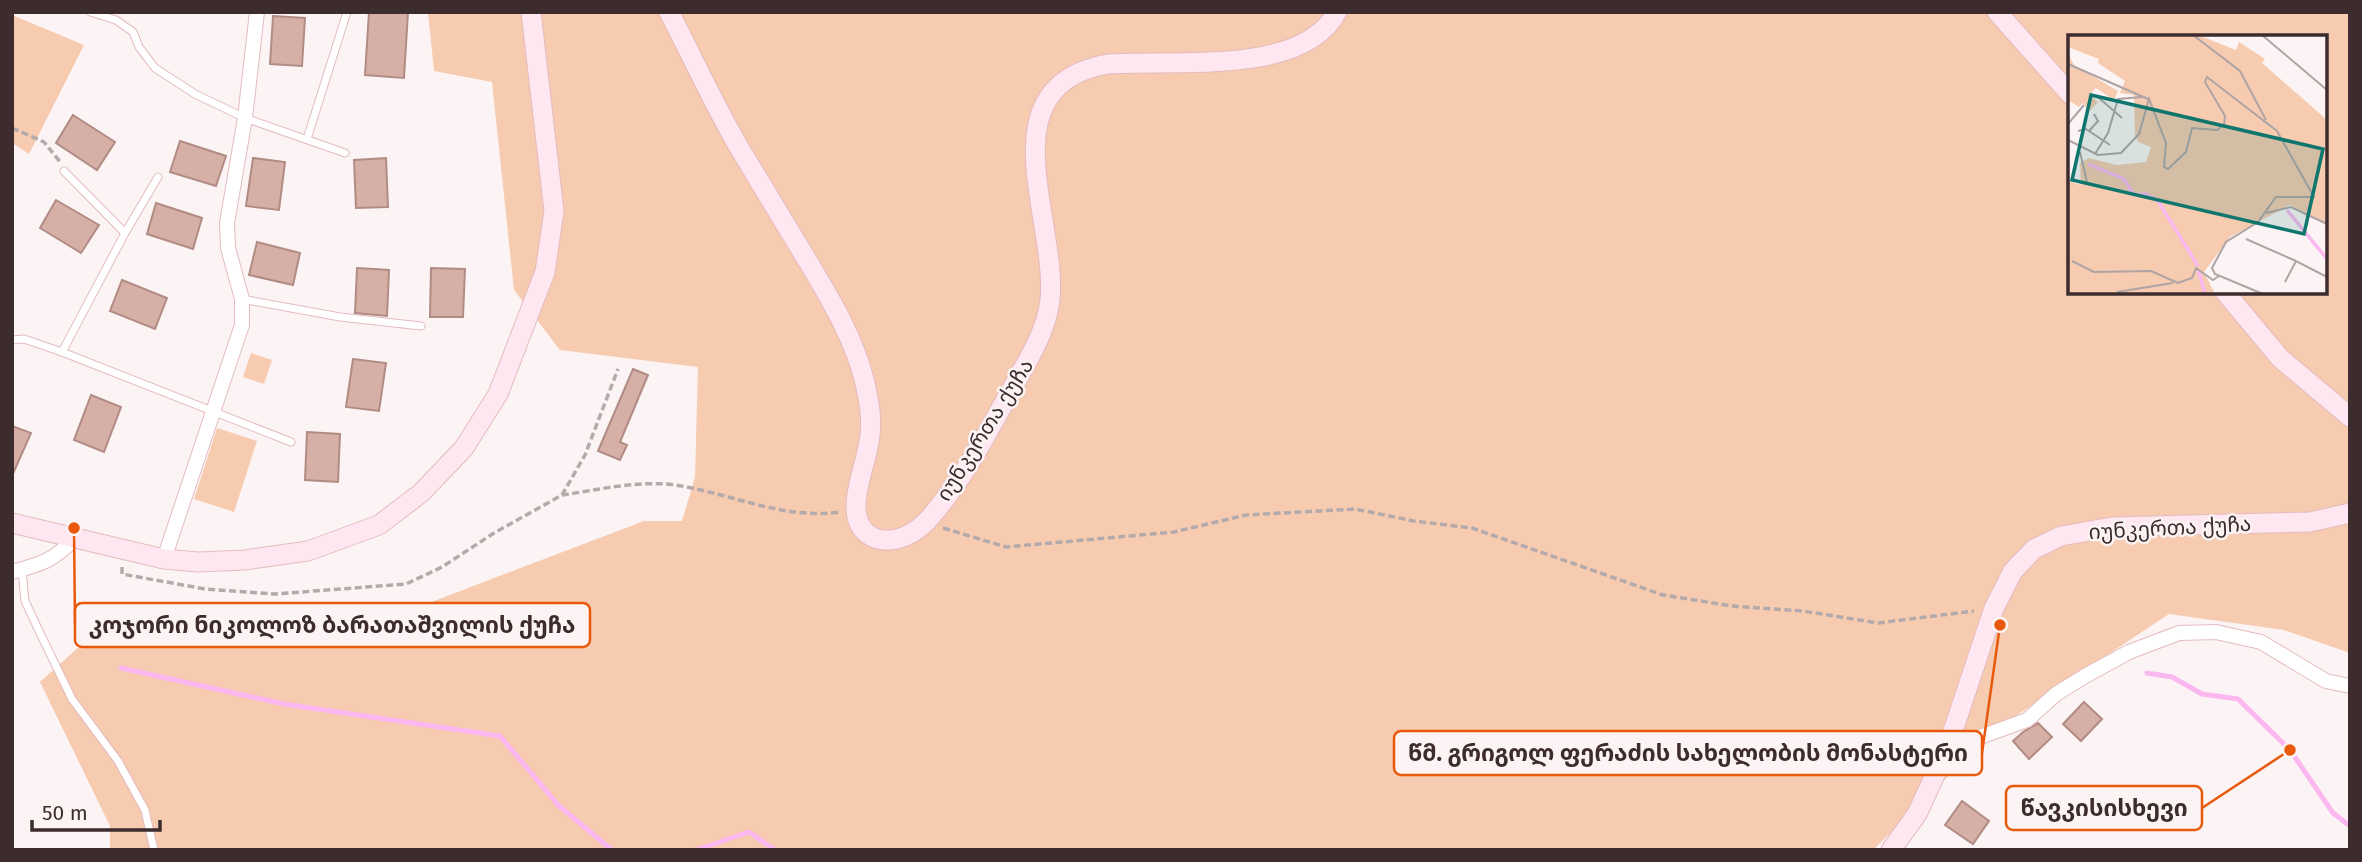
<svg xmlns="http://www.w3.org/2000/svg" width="2362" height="862" font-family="'Fira Sans','Noto Sans Georgian',sans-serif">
<rect width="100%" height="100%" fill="#fcf4f4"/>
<!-- green -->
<g fill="#f6cbb0" fill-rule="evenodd">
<path d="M428,12H2350V653L2284,630L2169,614L1996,729L1873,850H110V826L40,682L123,607L184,604L319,622L400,614L644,521H682L695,477L698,367L560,350L514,290L492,82L434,71ZM2070,37H2325V292H2070Z"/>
<polygon points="12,15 84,45 29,154 12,143"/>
<polygon points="251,353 272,360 264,384 243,377"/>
<polygon points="217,428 257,441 234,512 194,499"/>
</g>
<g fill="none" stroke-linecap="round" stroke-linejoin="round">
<!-- stream -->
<g stroke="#fbb7f0" stroke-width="5">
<polyline points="121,668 284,704 500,736 559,806 612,850"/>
<polyline points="2147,673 2172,677 2202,694 2238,699 2290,750 2333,813 2350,826"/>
<polyline points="696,850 749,832 775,850"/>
</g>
</g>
<!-- building -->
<g fill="#d6afa7" stroke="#b18c84" stroke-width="2">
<polygon points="369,12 408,12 404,78 365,75"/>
<polygon points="273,16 305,18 302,66 270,64"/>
<polygon points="73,115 115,142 97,170 56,143"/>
<polygon points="180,141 226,156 216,186 170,172"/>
<polygon points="253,158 285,162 279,210 246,206"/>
<polygon points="386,158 388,207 356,208 354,160"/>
<polygon points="56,200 99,225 81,253 40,228"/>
<polygon points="156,203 202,218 193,249 147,234"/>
<polygon points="257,242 300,253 293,285 249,275"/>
<polygon points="357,268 389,270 387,316 355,313"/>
<polygon points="431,268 465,269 463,317 430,317"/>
<polygon points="122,280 167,298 155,329 110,311"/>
<polygon points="353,359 386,363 379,411 346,407"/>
<polygon points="633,369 648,375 620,442 627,445 620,460 598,451"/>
<polygon points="91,395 121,407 104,452 74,440"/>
<polygon points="12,426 31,433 12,476"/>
<polygon points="307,432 340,434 338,482 305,480"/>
<polygon points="2084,702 2102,719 2081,741 2063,724"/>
<polygon points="2038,723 2052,737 2029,759 2013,741 2023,732"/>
<polygon points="1962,801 1989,821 1973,844 1945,825"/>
</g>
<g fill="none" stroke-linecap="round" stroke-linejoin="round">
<!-- service casing -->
<g stroke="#e4bbbe" stroke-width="9">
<g id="service">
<polyline points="90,12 116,20 133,32 139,47 155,68 195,94 245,118 345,153"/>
<polyline points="307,139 347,12"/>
<polyline points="125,233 158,177"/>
<polyline points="242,299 340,317 421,326"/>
<polyline points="12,340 24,339 62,352 291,442"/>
<polyline points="62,352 125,233 64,171"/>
<polyline points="22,570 25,601 40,633 72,699 118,761 145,810 154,850"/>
</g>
</g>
<!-- minor casing -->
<g stroke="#e4bbbe" stroke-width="16">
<g id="minor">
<polyline points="164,559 242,325 242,299 228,248 227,223 245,118 257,12"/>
<path d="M12,572C41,564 53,561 74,539"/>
<polyline points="1947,749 2027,720 2056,694 2085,676 2129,652 2179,633 2216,632 2261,642 2326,681 2350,686"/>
</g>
</g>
<!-- secondary casing -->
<g stroke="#e4bbbe" stroke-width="21">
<g id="secondary">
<path d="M669,12C693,58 714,105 740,149C762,186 785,223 807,260C831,300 854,338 865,383C869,401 872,417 870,435C868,465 840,515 869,535C878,541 887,541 897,539C909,536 918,530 927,521C961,483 986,436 1010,392C1026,363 1046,334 1050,300C1058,220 984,86 1108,64C1173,59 1302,77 1337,12"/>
<polyline points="1997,12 2070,94"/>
<polyline points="2225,292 2280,358 2350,417"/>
<polyline points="12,523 164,559 198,562 245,560 308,551 379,525 421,493 464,448 498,394 545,272 554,211 531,12"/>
<polyline points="1891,850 1917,814 1947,749 1994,608 2013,571 2034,549 2061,536 2112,527 2310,522 2350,513"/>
</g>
</g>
<!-- path -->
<g stroke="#b5aaab" stroke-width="3.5" stroke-dasharray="7 3.5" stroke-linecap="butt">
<polyline points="12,128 44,142 61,163"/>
<path d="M562,495C598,490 638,480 675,485C730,493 782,520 839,512"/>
<polyline points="943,528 1006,547 1174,532 1246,515 1355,509 1414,521 1472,528 1663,595 1732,606 1803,611 1878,623 1974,611"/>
<polyline points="122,567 122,574 205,589 275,594 406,584 442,567 494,533 562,495 585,455 618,369"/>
</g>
<!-- service -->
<use href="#service" stroke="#fff" stroke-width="7"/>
<!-- minor -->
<use href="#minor" stroke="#fff" stroke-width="14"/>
<!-- secondary -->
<use href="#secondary" stroke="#fee7f1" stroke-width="19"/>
</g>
<g text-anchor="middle" stroke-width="5" stroke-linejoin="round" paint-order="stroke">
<!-- street labels -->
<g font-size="21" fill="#3c2c2e" stroke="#fcf4f4">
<text transform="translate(985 430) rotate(-58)" y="7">იუნკერთა ქუჩა</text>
<text transform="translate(2170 528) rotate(-3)" y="7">იუნკერთა ქუჩა</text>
</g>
</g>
<!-- overview -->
<g transform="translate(2068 35)">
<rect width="259" height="259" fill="#fcf4f4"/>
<path d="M0,0H130L168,15L171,7L197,24L194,28L259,85V189L222,170L162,202L136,237L147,259H0V146L13,150L12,128L21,123L49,130L78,127L83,112L70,107L67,100L66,60L52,58L57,46L30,28L31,24L0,12ZM0,19L6,30L50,56L46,65L28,53L21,60L30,67L22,76L15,68L11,72L0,65Z" fill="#f6cbb0"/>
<path fill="none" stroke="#fbb7f0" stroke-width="3.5" d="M20,129L56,144L66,160L78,159L90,166L130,231M219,175L259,224M130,234L137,259"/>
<path fill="none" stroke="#afa4a5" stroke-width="2" d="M125,0L172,36L198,85M194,0L259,55M0,29L80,64M31,63L54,83M0,89L16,70M10,96L18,94L42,110M21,96L30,86L26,79M0,105L30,120L53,118L71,99L81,64L98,108L96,132L100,134L118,117L124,93L149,95L156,90L157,81L137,47L139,42L209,96L246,162H208L190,187L158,207L144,233L147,239L195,259M12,117L19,147L13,148M27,119L40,98L50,64L74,62M198,178L223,172L259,189M178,204L228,226M4,226L26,237L83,236L110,248L124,243L128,233L145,245L151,241M217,247L228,226L259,242M49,257L105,248"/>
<path fill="#0f766e" fill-opacity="0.15" stroke="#0f766e" stroke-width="3.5" d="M23,60L255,114L236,199L4,145Z"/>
<rect width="259" height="259" fill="none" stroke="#3c2c2e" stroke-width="3.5"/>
</g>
<!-- callouts -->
<path fill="none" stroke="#e8590c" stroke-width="2.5" d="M74 528L75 625M2000 625L1982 753M2290 750L2202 808"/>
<g fill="#e8590c" stroke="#fcf4f4" stroke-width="2.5">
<circle cx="74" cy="528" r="7"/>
<circle cx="2000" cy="625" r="7"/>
<circle cx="2290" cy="750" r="7"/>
</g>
<g fill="#fcf4f4" stroke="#e8590c" stroke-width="2.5">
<rect x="75" y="603" width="515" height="44" rx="7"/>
<rect x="1394" y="731" width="588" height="44" rx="7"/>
<rect x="2006" y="786" width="196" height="44" rx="7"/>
</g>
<g font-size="23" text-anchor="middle" font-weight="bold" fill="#3c2c2e">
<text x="332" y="633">კოჯორი ნიკოლოზ ბარათაშვილის ქუჩა</text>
<text x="1688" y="761">წმ. გრიგოლ ფერაძის სახელობის მონასტერი</text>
<text x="2104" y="816">წავკისისხევი</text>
</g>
<!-- border -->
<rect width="2362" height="862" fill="none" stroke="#3c2c2e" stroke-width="28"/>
<!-- scale -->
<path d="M32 820v10h128v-10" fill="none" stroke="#3c2c2e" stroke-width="3.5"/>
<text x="42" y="820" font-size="21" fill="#3c2c2e" stroke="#fcf4f4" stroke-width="5" paint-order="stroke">50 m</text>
</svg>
